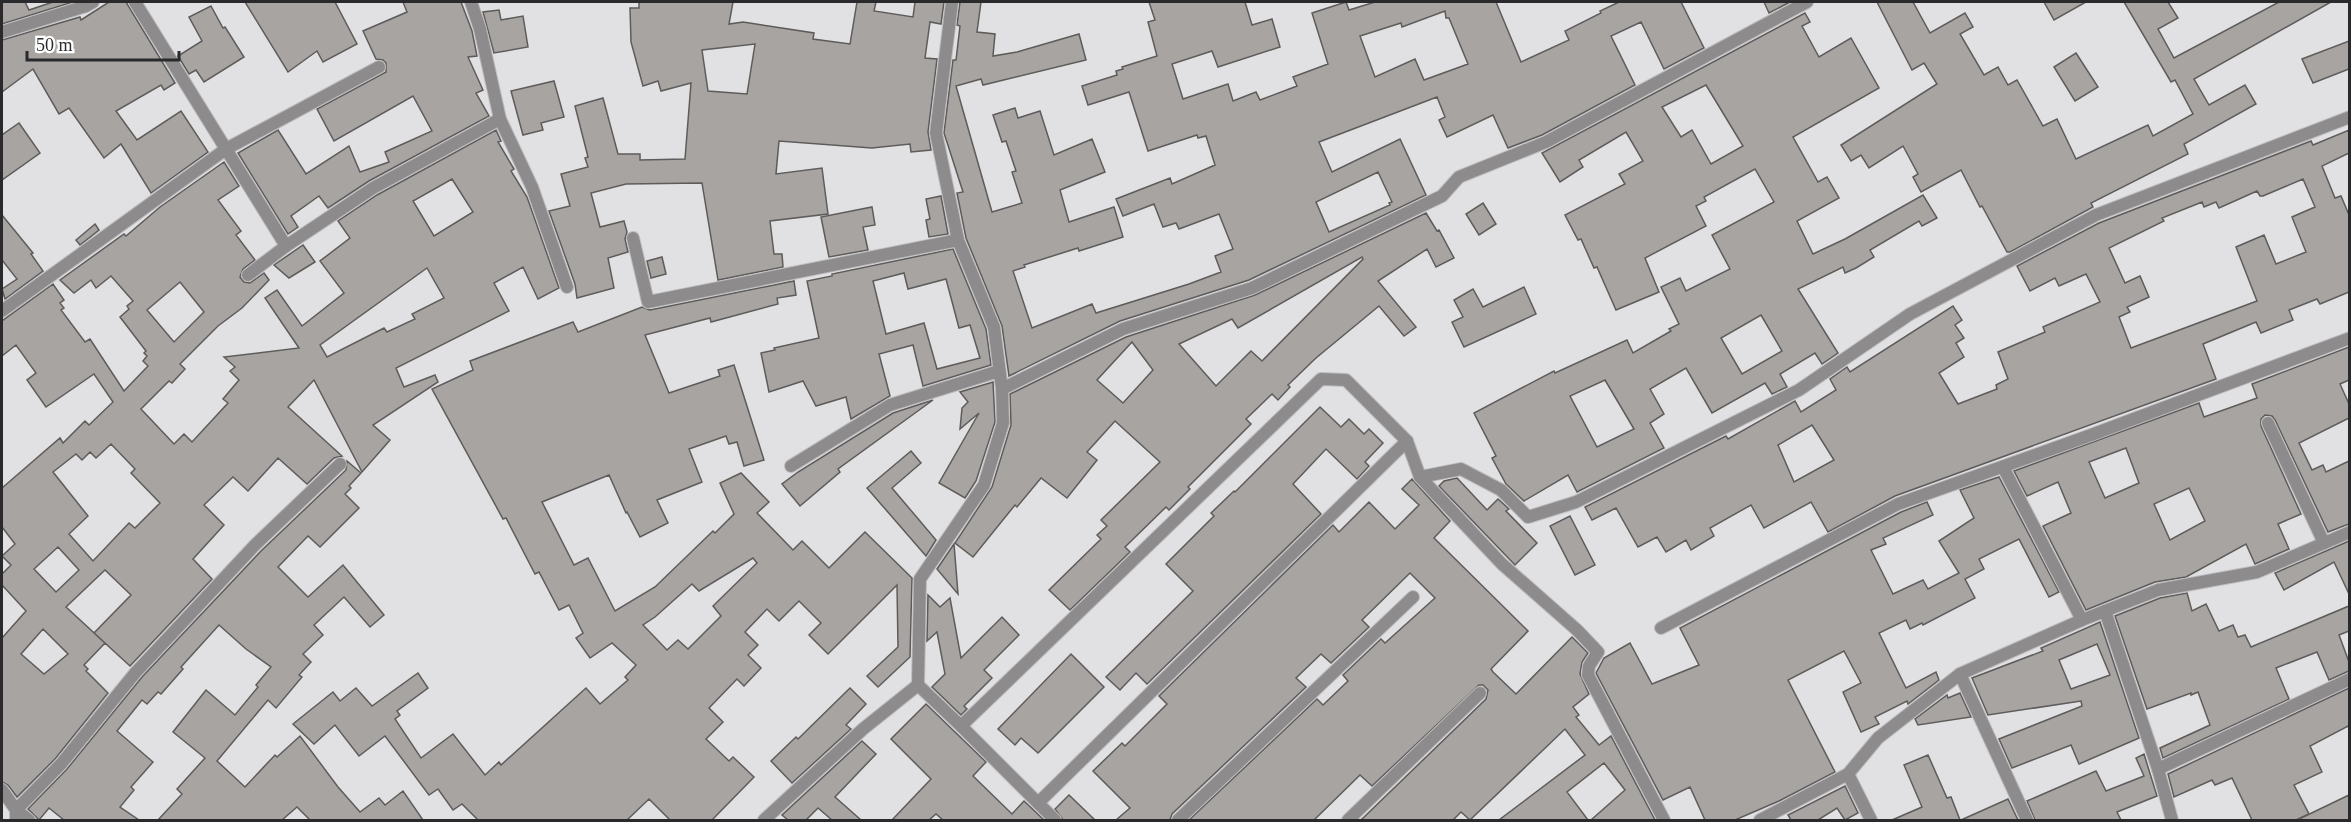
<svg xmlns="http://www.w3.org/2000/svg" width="2351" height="822" font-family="Georgia,serif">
<rect width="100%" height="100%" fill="#e1e1e4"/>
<!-- building -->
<g fill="#a7a4a2" stroke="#5e5c5a" stroke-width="1.5" fill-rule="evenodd">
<polygon points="2,2 25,2 29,10 53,2 73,2 2,24"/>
<polygon points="109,2 126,2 175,83 164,90 161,85 116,111 137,140 181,111 208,152 151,193 121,144 104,158 69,108 59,114 33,69 2,92 2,40 80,17 81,20"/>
<polygon points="245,2 335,2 357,44 323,62 317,51 288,72"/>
<polygon points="403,2 461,2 472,31 477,56 468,57 483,90 476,93 489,116 369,181 328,208 319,196 291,216 298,227 288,234 238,153 278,130 306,174 349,146 360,172 389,162 385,152 432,131 413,96 334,141 317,109 386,72 386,63 383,60 376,59 363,31 407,12"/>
<path d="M639,2H733L729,24L743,22L814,33L813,39L850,44L857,2H876L874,11L913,17L915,2H944L941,24L930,22L925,58L937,59L928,132L931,150L911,152L910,144L872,148L779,141L776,174L822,168L828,214L770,221L774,254H782L783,267L718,280L702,183L626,184L591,193L600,227L624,221L627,232L625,239L628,252L608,258L614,288L577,298L575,284L549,211L570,206L561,174L588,167L585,158L588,157L575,106L603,98L618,154H640V160L685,159L691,83L661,91L658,81L643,86L631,42L630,8H639ZM755,44L747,94L708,91L702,50Z"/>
<path d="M960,2H981L977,32L995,34L993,56L1017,52L1079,34L1086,60L983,85L981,79L956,86L992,212L1022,203L1012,172L1016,171L1006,141L1002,142L993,115L1015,108L1018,118L1040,111L1054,155L1092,139L1105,172L1060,190L1069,222L1114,207L1123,237L1079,251L1078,248L1024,265L1025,267L1013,271L1032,328L1092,304L1096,313L1189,284L1221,272L1215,256L1233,249L1219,214L1179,229L1176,223L1163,227L1154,204L1123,216L1116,199L1170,178L1172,184L1215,165L1206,136L1198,138L1197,135L1148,151L1129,92L1088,105L1082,86L1117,75L1116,71L1123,69L1122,67L1157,56L1148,22L1155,20L1149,2H1245L1252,25L1272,19L1280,47L1218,67L1212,51L1172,64L1183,99L1228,84L1233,101L1256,92L1260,100L1297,86L1293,77L1328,64L1312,13L1346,2L1349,10L1375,2H1496L1521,62L1569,40L1565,31L1601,13L1600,11L1619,2H1681L1704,48L1664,69L1641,22L1611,36L1635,85L1542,135L1508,148L1493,115L1447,137L1439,120L1445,117L1437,97L1319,142L1332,172L1400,139L1426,195L1249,280L1120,321L1009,376L1002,326L966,238L957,193L963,192L944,133L953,60H956L960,26L957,25ZM1445,11L1446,18H1449L1468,64L1424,80L1415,59L1375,77L1360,36L1401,23L1402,27ZM1378,172L1392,202L1389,203L1390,205L1329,232L1316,202Z"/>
<polygon points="1764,2 1790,2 1769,13"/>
<polygon points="1877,2 1913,2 1930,33 1965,13 1973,27 1960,34 1984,75 1998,67 2008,85 2017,80 2043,126 2057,119 2076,159 2148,125 2153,136 2193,114 2175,80 2171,82 2124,2 2168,2 2178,18 2158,29 2174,58 2279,2 2331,2 2194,79 2209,105 2245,85 2256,104 2184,144 2188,154 2091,203 2093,207 2010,252 2007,252 1982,206 1980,207 1961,170 1921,192 1913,177 1918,174 1903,146 1869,168 1861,155 1851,161 1841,145 1937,84 1924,63 1912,70"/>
<polygon points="2044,2 2086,2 2054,20"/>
<polygon points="211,6 223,28 225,27 244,57 204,82 196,70 189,74 178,56 202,41 189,17"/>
<polygon points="499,10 501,20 523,16 528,47 494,53 483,12"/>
<path d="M1805,13L1810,22L1802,26L1819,57L1851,38L1879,88L1793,137L1818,182L1827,177L1839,198L1797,221L1813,254L1845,239L1923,195L1937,218L1922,226L1919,221L1870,250L1874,257L1856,268L1845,273L1843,267L1798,289L1838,353L1822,364L1815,353L1780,374L1787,387L1772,394L1765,383L1712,413L1686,368L1650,389L1664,414L1650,423L1664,448L1577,492L1568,475L1524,501L1506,484L1492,458L1496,456L1474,413L1554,371L1555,373L1627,340L1633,353L1671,331L1669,329L1679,324L1661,287L1680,278L1686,291L1730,269L1712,235L1774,202L1755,169L1704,197L1706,201L1696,206L1706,226L1645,258L1659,292L1616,310L1597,267L1594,268L1581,239L1578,240L1565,215L1625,184L1619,174L1643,161L1626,132L1579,160L1583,167L1560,182L1542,153ZM1706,85L1743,146L1711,164L1692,130L1681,137L1662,107ZM1761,315L1782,351L1742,374L1721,338ZM1605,380L1634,429L1597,447L1570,396Z"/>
<polygon points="2349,41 2349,69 2313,83 2302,59"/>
<polygon points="2076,53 2098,87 2075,101 2054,67"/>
<polygon points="554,81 564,117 541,123 543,130 523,135 511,91"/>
<polygon points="19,123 40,153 2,180 2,135"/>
<path d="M496,130L501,141L498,142L514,169L511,171L527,197L559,288L538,299L523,267L494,283L509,311L396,368L404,387L435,375L438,382L373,425L390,440L362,472L314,380L288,407L342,456L334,458L307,484L278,458L248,491L233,477L204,505L224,525L193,559L212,579L130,666L94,633L131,595L105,570L66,607L105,643L84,665L88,669L86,671L108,693L55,759L17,797L8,785L2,782V638L26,611L2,585V574L11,565L2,556L15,544L2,527V488L60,438L63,443L85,421L89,425L113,402L94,374L46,407L27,380L36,373L16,345L2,356V321L53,284L64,300L60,303L64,308L61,310L85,342L90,339L124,391L148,366L143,361L147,356L144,353L146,351L120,317L129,309L127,306L133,301L111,276L96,288L91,280L74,293L60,280L124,234L126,236L160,207L224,162L239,186L218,200L241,231L236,235L255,260L243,269L240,277L244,282L250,283L264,273L269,280L242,308L218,326L180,364L185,369L172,383L169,381L141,409L174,444L184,434L192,442L228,403L223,399L239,380L230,371L235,367L224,357L299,348L265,298L277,290L302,326L344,293L320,261L350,238L338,221L377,195ZM452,179L473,212L434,236L413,201ZM427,268L444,298L412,314L415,319L387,332L384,328L327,357L320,345ZM180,282L204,312L174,342L147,310ZM111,444L135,469L131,473L160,503L135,528L129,523L93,561L69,534L88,516L53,472L76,454L82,460L90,452L96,458ZM58,547L79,570L56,592L34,569ZM43,629L68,654L44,674L21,654Z"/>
<path d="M2349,130V153L2322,166L2335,198L2341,196L2349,215V292L2320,304L2317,299L2289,310L2293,320L2261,333L2256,322L2203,344L2216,379L1895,496L1828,532L1811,502L1764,528L1751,505L1710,528L1714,536L1691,550L1686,540L1666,552L1657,537L1638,547L1616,508L1592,520L1585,507L1726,436L1728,439L1795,401L1801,412L1836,390L1830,379L1847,367L1850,372L1953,306L1962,320L1955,325L1964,338L1956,343L1964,357L1939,373L1958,404L1997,389L1996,385L2008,379L1998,352L2045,332L2043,327L2100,302L2086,274L2059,286L2055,278L2030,291L2017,266L2099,223L2311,141L2313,145ZM2303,179L2315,207L2292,217L2306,252L2276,264L2264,235L2236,247L2257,301L2131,348L2119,317L2130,312L2127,307L2149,297L2140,276L2125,283L2109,248L2164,221L2162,218L2202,202L2204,207L2216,202L2219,208L2257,191L2260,196H2263ZM1812,425L1834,460L1794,482L1778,445Z"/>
<polygon points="941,196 948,234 929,237 926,220 930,219 926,199"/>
<polygon points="1483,203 1496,224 1479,235 1466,214"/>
<polygon points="872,207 875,225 863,227 868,250 829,257 821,217"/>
<path d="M1426,213L1437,231L1439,230L1454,258L1436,267L1427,249L1378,281L1416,327L1404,336L1379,306L1316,358L1288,385L1290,387L1278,400L1272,394L1246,419L1251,424L1188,487L1190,489L1169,510L1166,507L1125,547L1130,552L1070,610L1049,590L1101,539L1097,535L1107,526L1101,520L1160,462L1115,421L1087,452L1097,460L1067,498L1041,478L1017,507L1015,505L973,557L955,543L992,487L1011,425L1010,394L1126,337L1255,295ZM1362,257L1363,259L1262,361L1251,351L1216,386L1179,344L1232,319L1238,328ZM1132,342L1153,370L1123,403L1097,380Z"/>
<polygon points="2,215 33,253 31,254 43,271 5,299 2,289 17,279 2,260"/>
<polygon points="95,224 99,230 80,245 76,240"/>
<polygon points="303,245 315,262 289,278 274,265"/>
<path d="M953,249L986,329L991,365L923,386L913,345L879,354L890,396L851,419L846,397L816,406L803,381L769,392L761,353L775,350L774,348L819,338L807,281L832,276V274ZM904,273L908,289L946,279L959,328L970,325L980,358L937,369L924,323L886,334L873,281Z"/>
<polygon points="662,257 666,274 651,278 647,261"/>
<path d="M794,281L796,295L777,298L778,304L711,322L710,318L645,335L669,393L720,376L718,370L734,365L764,460L744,466L737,442L729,444L726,436L689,449L702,482L657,500L668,523L640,537L627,512L626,513L609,475L542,502L574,565L588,558L615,611L655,587L713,531L715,533L734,514L720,483L741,473L769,502L757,513L793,550L802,541L829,568L865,532L912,578L910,657L878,687L867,676L898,647L897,585L828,654L809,635L821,623L799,601L779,621L767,609L745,632L758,645L748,655L761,668L744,686L737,679L709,708L723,722L706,739L729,761L733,757L754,777L712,820H670L649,799L627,820H478L462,804L453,810L438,789L429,795L385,736L359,756L335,725L314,744L293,724L333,692L340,701L356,688L372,706L418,673L428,688L397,711L400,715L395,719L421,758L453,734L485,775L499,762L501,765L586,688L600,704L628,680L625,677L636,665L612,643L590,658L576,638L583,633L569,605L559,610L539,572L535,574L506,518L503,519L432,389L473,370L470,361L573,322L578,332L642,307L650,310ZM753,558L757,563L713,606L721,616L688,649L678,640L667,650L643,625L655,617L692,584L699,591Z"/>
<polygon points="1524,287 1536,314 1464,347 1452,322 1463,317 1454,300 1473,289 1483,307"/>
<path d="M2349,347V380L2340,384L2349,404V418L2299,443L2312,470L2323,465L2326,472L2349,461V524L2328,532L2275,420L2272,416L2265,415L2261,419V426L2301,514L2278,524L2289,549L2255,564L2246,544L2186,577L2155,582L2086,610L2043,526L2071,513L2058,482L2027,496L2014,471L2199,403L2204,417L2257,398L2252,384ZM2126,448L2139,483L2105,498L2089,462ZM2189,488L2205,521L2170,540L2154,504Z"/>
<polygon points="993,382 995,422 976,481 965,498 939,483 979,413 960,429 962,408 968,402 960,392"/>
<polygon points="933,400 838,469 840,472 800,506 782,484 798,472 893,413"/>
<polygon points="1320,407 1341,427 1349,419 1364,434 1369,429 1383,443 1365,462 1369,466 1357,479 1326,449 1293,484 1321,514 1147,684 1136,673 1120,690 1106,677 1193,591 1166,564 1214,516 1211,513 1234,491 1235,492"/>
<polygon points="911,451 921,463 892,488 936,540 926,556 867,488"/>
<polygon points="347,461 361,473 349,486 351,488 345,494 359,508 320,547 308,536 278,567 308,597 343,565 384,615 370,627 344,597 314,625 323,635 303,654 311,662 299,675 302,677 276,708 268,700 217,761 245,787 275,755 277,757 300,736 338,787 360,812 379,798 385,805 403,791 423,820 310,820 297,807 282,820 158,820 182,794 177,789 205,758 173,732 206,690 235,715 258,687 256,685 271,667 246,649 219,625 181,667 183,669 161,694 158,692 147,704 142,700 117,731 153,762 131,787 134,790 120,807 139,820 64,820 49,808 39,820 28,809 67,769 142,677 261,551 346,470"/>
<polygon points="1999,477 2059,592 2049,597 2019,539 1979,559 1984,569 1965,579 1975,598 1923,625 1922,623 1910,629 1906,620 1879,633 1906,688 1936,672 1939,680 1908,704 1907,701 1875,717 1879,724 1861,732 1843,692 1861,683 1844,651 1788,680 1835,772 1779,801 1735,820 1705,820 1690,787 1663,800 1596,673 1604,658 1630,643 1652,684 1699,665 1680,628 1901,512 1927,502 1933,515 1883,538 1886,544 1871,550 1893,594 1923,580 1928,589 1959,573 1939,541 1974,518 1960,490"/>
<polygon points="1457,478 1487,510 1498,499 1509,509 1506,511 1537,543 1515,565 1439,486 1444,481"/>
<polygon points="1412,479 1450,521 1434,538 1528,631 1491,669 1493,672 1516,694 1572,637 1588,653 1582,662 1580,674 1589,694 1573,707 1579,715 1576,717 1599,745 1611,736 1655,820 1591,820 1625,790 1604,763 1567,792 1588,820 1499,820 1585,755 1565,729 1470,820 1461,812 1453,820 1361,820 1486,699 1488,690 1483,685 1479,685 1372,786 1360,775 1314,820 1189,820 1317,699 1323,705 1348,681 1343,675 1381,639 1385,643 1435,598 1410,573 1362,620 1369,627 1331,663 1321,654 1296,678 1306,687 1172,814 1170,820 1116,820 1130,808 1093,771 1122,743 1125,746 1167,704 1159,696 1333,525 1339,532 1369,502 1395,529 1419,505 1402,489"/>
<polygon points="1570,516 1595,565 1575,575 1550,526"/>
<polygon points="2349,541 2349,594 2334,562 2284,590 2275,573"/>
<polygon points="954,544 958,594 937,569"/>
<polygon points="2187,593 2192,611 2206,604 2219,631 2233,625 2238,637 2245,635 2251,647 2349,606 2349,631 2339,635 2349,662 2349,671 2329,680 2317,652 2276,668 2289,699 2163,758 2160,748 2210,725 2198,692 2191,695 2191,693 2147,709 2115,616 2160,598"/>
<polygon points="928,595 940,607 950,598 961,658 1002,617 1019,635 984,670 992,678 964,706 967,709 961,715 932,687 945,674 937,632 927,641"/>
<path d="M2100,622L2139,738L2079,764L2071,745L2012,768L1999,739L2082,706L2081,701L1988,715L1972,678L2043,651L2041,648ZM2097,644L2110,675L2071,689L2059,660Z"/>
<polygon points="1071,654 1104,687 1038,753 1021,738 1015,745 998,729"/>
<polygon points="850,688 866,704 846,725 851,729 792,783 771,761 796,737 798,739"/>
<polygon points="2349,688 2349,729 2348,726 2310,746 2322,772 2294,785 2309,814 2296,820 2252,820 2232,778 2215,785 2212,780 2174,797 2168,774"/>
<polygon points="1960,693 1971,717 1918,725 1915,719 1947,695 1948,698"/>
<polygon points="926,704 986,762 973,776 1012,814 1024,801 1044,820 943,820 936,814 929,820 892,820 931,779 891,739"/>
<polygon points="862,741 876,754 835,797 861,820 832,820 818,808 806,820 788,820 782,815"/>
<polygon points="2144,754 2157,796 2117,812 2121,820 2035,820 2027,801 2096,771 2106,791 2144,776 2136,758"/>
<polygon points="1928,755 1947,798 1951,797 1960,820 1892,820 1922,807 1904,765"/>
<polygon points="1845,786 1858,813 1845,820 1837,808 1818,820 1791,820 1788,815"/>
<polygon points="1069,795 1095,820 1063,820 1055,809"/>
<polygon points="2349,795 2349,820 2297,820"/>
<polygon points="2008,799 2018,820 1961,820"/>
</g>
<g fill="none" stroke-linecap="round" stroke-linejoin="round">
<!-- minor casing -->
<g stroke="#bcbcbf" stroke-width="14">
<g id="minor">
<polyline points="135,2 286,246"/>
<polyline points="471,2 480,29 500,119 532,187 567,287"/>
<polyline points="952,2 936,133 958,240 994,327 1002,389 1003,423 984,485 920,579 918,685 961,726 1321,379 1346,380 1407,441 1420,477 1502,564 1577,630 1598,652 1589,666 1588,675 1664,820"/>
<polyline points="2,32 86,6 93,2"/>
<polyline points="633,238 648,302 958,240"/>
<polyline points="248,275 286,246 373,188 500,119"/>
<polyline points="2,311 226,149 379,67"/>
<polyline points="1002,389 1123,329 1252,288 1442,196 1459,177 1546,142 1807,2"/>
<polyline points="2268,423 2324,543"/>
<polyline points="791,466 890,405 999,371"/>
<polyline points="2003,467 2082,620"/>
<polyline points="1420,477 1461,469 1501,490 1528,517 1576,502 1799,390 1910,314 2096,215 2350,117"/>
<polyline points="2105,611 2158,769 2172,820"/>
<polyline points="1661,628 1898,504 2091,435 2350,338"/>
<polyline points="1960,674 2027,820"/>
<polyline points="961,726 1055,820"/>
<polyline points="2158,769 2350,679"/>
<polyline points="1848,774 1871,820"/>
<polyline points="2,790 16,810 29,820"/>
<polyline points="1038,803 1407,441"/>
<polyline points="16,820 16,810 61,764 136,672 255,545 340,464"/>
<polyline points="764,820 863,729 918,685"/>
<polyline points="1178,820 1413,597"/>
<polyline points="1348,820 1480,693"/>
<polyline points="1760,820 1848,774 1878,738 1960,674 2082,620 2158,590 2257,572 2350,532"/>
</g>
</g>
<!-- minor -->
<use href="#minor" stroke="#8d8b8b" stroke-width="12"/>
</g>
<!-- border -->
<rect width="2351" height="822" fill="none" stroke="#2a2a2c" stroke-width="6"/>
<!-- scale -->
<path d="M27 51v9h152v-9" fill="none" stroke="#2a2a2c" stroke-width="3"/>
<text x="36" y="51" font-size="18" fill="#2a2a2c" stroke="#ffffff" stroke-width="4.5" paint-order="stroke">50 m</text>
</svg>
